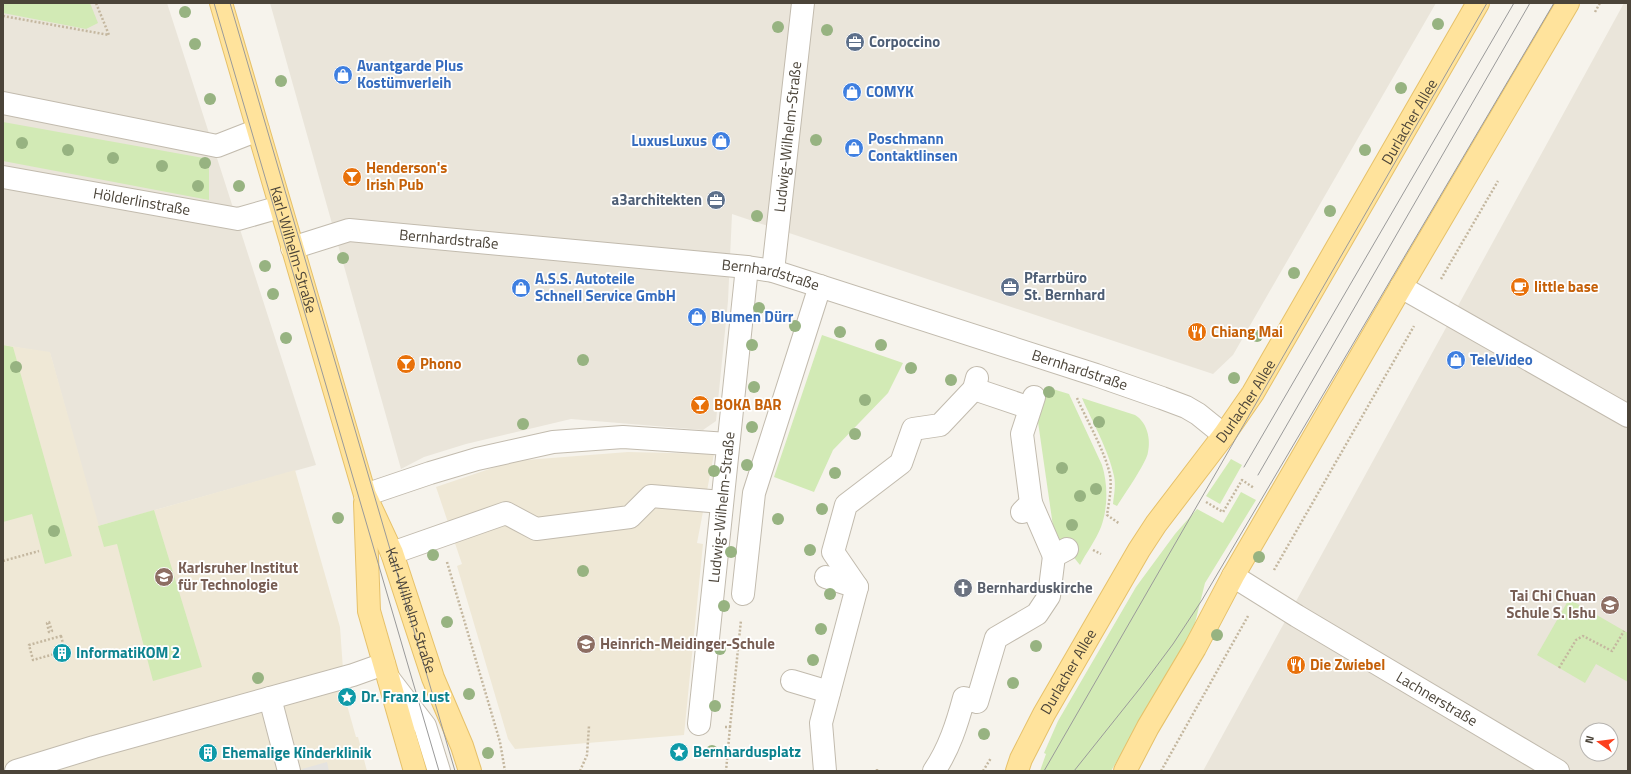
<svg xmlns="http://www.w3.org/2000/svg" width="1631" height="774" font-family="'Titillium Web',sans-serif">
<rect width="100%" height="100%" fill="#f6f3ec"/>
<!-- residential -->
<g fill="#eae5da" fill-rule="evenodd">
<polygon points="3,3 167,3 316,465 98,526 50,353 3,345"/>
<polygon points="270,3 1436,3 1233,355 1213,374 732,214 728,301 716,421 703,430 571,419 466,444 424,457 401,469"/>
<path d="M1624,3H1628V771H1203ZM1587,730H1611V754H1587Z"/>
</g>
<!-- education -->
<g fill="#efe8d6">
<polygon points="3,345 50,352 99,526 295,470 340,627 345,698 356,737 358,737 367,771 3,771"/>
<polygon points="628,452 714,454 697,543 703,544 684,735 515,749 508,739 457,566 462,564 436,487 513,461"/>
</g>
<!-- green -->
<g fill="#d2eab5">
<polygon points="3,3 90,3 98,23 86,29 3,13"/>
<polygon points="3,122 209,159 209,200 3,161"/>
<polygon points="822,335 903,363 888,393 833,450 814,492 774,477"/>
<polygon points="3,345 13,347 72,556 45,564 32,514 3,522"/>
<path d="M1046,387L1069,394L1102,465C1108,484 1108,508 1101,527C1096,540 1086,553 1080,565L1054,533L1037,415Z"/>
<path d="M1082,398L1135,415C1147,422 1151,439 1148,452C1147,462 1124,495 1117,506L1113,504C1114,495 1116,485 1114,476C1109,451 1092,421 1082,398Z"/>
<polygon points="1231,459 1242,465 1220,504 1206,496"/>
<polygon points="1241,492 1256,500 1205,583 1192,635 1111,771 1040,771 1046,754 1044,753 1058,721 1136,587 1175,534 1197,509 1223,523"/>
<polygon points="154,510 202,667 153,681 117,544 104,547 98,526"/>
<polygon points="1569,599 1628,633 1628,682 1596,664 1585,683 1537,655"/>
</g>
<!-- parking -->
<polygon fill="#e5e3e0" points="327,762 329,771 303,771 302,769"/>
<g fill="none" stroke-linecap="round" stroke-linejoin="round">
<!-- minor casing -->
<g stroke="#c2bbae" stroke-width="24">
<g id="minor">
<polyline points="3,103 217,146 258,130"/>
<path id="s1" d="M3,177L238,219L280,207"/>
<path id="s2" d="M292,248L349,230L747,267L773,271L1096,375L1162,398L1186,407L1198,414L1224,435"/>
<path id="s3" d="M773,271L803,3"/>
<polyline points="1401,287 1628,416"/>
<polyline points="974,389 1030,408"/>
<polyline points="365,495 430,473 477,459 553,442 623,437 728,444"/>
<polyline points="1031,503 1054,556"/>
<polyline points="1022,512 1031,503 1022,434 1034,397"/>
<polyline points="392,553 506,513 536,529 630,517 651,496 722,502"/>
<path id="s4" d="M1233,576L1297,616L1558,771"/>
<polyline points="826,577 857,587"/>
<polyline points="743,594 754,493 820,286"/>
<polyline points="389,679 425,726 439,771"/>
<polyline points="792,681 829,692"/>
<polyline points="270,698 289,771"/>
<path id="s5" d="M699,724L747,267"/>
<polyline points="16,771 94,747 353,675 384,664"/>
<polyline points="825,771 821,723 857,587 833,552 846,505 901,463 913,429 940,425 974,389 977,378"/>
<path d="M934,771C949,749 957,724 964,698L977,702L996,638L1037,614L1049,596L1054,556L1067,549"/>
</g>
</g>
<!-- major casing -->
<g stroke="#e6c16a" stroke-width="24">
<g id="major">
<path id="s6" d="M221,3L365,495L392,553L433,678L462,746L470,771"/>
<polyline points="365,503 369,611 415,771"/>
<path id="s7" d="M1017,771L1021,759L1044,714L1139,550L1156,524L1224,435L1253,393L1478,3"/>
<polyline points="1125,771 1148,727 1195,648 1233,576 1401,287 1568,3"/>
</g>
</g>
<!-- path -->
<g stroke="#c4b79f" stroke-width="2.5" stroke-dasharray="2 2" stroke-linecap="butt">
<polyline points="1595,12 1600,3"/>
<polyline points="3,16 109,35 96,3"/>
<polyline points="1441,279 1498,181"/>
<path d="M1077,398C1087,421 1105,451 1110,475C1112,488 1109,502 1107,515L1120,524"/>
<polyline points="1206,502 1223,512 1242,480 1254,488"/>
<polyline points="1093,550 1101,554"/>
<polyline points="3,561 39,551"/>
<polyline points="447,562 500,742 505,771"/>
<polyline points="1274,570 1414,326"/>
<polygon points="49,622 52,631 49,632 47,623"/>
<polygon points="61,636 65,651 33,660 29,645"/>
<polyline points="1559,668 1576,640 1583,636 1612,651 1624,631"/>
<polyline points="725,727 730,727 726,771"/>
<polyline points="730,727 741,620"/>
<polyline points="580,771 587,755 589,726"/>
<polyline points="877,771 877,768"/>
<polyline points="983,771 991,758"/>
<polyline points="1161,771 1248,616"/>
</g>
<!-- minor -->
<use href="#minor" stroke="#fff" stroke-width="22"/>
<!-- major -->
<use href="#major" stroke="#ffe39c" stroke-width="22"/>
<!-- tram -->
<g stroke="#9a9a9a" stroke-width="1">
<polyline points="214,3 439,771"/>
<polyline points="230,3 455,771"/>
<polyline points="1244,467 1514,3"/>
<polyline points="1258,475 1530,3"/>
<polyline points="1044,771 1487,3"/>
<polyline points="1074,771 1141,687 1173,644 1202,600 1554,3"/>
</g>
</g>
<!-- trees -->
<g fill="#97b381">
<circle cx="185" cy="12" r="6"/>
<circle cx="1438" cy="24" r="6"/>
<circle cx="778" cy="27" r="6"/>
<circle cx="827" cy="30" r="6"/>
<circle cx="195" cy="44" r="6"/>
<circle cx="281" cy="81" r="6"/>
<circle cx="1401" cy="88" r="6"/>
<circle cx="210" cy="99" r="6"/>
<circle cx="816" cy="140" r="6"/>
<circle cx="22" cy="143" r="6"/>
<circle cx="68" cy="150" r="6"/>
<circle cx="1365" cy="150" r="6"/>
<circle cx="113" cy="158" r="6"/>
<circle cx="205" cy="163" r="6"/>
<circle cx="162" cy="166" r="6"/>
<circle cx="198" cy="186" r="6"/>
<circle cx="239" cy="186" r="6"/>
<circle cx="1330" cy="211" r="6"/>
<circle cx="757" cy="216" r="6"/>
<circle cx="343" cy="258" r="6"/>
<circle cx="265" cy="266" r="6"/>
<circle cx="1294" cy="273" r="6"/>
<circle cx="273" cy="294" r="6"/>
<circle cx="759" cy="308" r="6"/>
<circle cx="795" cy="326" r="6"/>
<circle cx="840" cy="332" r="6"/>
<circle cx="1257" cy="336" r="6"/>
<circle cx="286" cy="338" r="6"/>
<circle cx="752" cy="345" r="6"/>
<circle cx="881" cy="345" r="6"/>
<circle cx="583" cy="360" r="6"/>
<circle cx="16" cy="367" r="6"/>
<circle cx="911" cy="368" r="6"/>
<circle cx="1234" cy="378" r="6"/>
<circle cx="951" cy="380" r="6"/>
<circle cx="754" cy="387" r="6"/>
<circle cx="1049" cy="392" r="6"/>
<circle cx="865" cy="400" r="6"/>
<circle cx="1099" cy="422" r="6"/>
<circle cx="523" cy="424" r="6"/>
<circle cx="752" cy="427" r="6"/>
<circle cx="855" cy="434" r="6"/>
<circle cx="747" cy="465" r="6"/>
<circle cx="1062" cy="468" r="6"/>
<circle cx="714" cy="471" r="6"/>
<circle cx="835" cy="473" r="6"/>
<circle cx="1096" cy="489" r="6"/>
<circle cx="1080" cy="496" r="6"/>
<circle cx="822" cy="509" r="6"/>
<circle cx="338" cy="518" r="6"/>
<circle cx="778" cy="519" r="6"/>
<circle cx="1072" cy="525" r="6"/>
<circle cx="54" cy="531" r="6"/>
<circle cx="810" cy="550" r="6"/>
<circle cx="731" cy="552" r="6"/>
<circle cx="433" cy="555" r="6"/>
<circle cx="1259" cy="557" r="6"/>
<circle cx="583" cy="571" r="6"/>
<circle cx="830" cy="594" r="6"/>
<circle cx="724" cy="606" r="6"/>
<circle cx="447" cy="622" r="6"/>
<circle cx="821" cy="629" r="6"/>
<circle cx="1217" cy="635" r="6"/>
<circle cx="1036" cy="646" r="6"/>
<circle cx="720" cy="649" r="6"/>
<circle cx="813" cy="660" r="6"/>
<circle cx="258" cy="678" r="6"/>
<circle cx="1013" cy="683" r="6"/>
<circle cx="469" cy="694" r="6"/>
<circle cx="715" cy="706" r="6"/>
<circle cx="984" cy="734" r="6"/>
<circle cx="712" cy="751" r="6"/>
<circle cx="488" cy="753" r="6"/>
</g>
<!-- icons -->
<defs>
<g id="office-disc" transform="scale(1)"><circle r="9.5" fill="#5c6f8a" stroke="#fff"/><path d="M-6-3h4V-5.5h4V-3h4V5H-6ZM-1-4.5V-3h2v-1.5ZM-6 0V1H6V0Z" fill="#fff"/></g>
<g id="shop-disc" transform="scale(1)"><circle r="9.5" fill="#3f7fe0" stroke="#fff"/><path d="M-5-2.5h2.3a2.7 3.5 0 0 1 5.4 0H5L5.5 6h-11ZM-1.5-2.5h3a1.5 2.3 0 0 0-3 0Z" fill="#fff"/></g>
<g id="bar-disc" transform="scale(1)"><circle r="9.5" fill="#e8710a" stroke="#fff"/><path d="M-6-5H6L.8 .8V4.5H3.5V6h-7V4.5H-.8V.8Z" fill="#fff"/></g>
<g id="cafe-disc" transform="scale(1)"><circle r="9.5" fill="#e8710a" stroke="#fff"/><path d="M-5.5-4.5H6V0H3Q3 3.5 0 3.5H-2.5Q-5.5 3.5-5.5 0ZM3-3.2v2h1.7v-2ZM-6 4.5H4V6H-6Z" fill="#fff"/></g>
<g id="restaurant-disc" transform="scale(1)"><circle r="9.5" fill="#e8710a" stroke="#fff"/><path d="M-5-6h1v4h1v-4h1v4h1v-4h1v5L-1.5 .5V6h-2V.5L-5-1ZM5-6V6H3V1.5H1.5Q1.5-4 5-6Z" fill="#fff"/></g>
<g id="university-disc" transform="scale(1)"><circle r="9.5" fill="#8d6e63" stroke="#fff"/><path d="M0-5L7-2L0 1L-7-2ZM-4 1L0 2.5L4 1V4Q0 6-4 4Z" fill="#fff"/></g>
<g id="church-disc" transform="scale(1)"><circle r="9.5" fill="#6b7280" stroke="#fff"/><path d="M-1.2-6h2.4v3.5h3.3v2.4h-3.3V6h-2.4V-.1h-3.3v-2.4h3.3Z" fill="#fff"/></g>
<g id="school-disc" transform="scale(1)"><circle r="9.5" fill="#8d6e63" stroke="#fff"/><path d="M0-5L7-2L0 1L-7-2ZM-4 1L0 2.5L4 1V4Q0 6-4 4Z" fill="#fff"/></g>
<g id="building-disc" transform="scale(1)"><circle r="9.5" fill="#0f9aa8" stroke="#fff"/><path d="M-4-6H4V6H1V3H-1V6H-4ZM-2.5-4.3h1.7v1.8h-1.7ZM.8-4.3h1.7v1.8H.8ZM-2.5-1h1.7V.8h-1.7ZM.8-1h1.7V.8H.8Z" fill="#fff"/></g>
<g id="sight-disc" transform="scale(1)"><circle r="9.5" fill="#0f9aa8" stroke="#fff"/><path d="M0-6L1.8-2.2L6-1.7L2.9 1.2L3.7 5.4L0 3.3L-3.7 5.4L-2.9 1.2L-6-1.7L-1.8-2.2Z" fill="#fff"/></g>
</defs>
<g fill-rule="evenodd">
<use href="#office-disc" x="855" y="42"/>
<use href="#shop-disc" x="343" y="75"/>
<use href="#shop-disc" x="852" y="92"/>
<use href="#shop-disc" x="721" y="141"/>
<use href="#shop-disc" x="854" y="148"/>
<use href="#bar-disc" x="352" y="177"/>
<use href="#office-disc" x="716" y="200"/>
<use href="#office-disc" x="1010" y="287"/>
<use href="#cafe-disc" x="1520" y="287"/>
<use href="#shop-disc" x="521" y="288"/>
<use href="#shop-disc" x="697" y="317"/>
<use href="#restaurant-disc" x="1197" y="332"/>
<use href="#shop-disc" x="1456" y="360"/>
<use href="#bar-disc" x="406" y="364"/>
<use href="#bar-disc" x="700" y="405"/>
<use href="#university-disc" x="164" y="577"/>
<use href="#church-disc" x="963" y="588"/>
<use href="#school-disc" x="1610" y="605"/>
<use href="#school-disc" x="586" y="644"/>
<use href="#building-disc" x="62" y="653"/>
<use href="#restaurant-disc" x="1296" y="665"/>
<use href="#sight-disc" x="347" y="697"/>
<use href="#sight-disc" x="679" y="752"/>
<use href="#building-disc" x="208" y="753"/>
</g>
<g text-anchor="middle" stroke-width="3.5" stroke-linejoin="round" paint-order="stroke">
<!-- service labels -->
<g font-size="15" font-weight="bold" fill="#4e5e75" stroke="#fff" text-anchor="start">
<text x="869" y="47">Corpoccino</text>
<text x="702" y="205" text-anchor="end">a3architekten</text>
<text x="1024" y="283">Pfarrbüro<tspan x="1024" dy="17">St. Bernhard</tspan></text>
</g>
<!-- shop labels -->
<g font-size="15" font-weight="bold" fill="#366cbe" stroke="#fff" text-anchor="start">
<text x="357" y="71">Avantgarde Plus<tspan x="357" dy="17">Kostümverleih</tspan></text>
<text x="866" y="97">COMYK</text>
<text x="868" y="144">Poschmann<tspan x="868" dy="17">Contaktlinsen</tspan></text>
<text x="707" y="146" text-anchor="end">LuxusLuxus</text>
<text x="535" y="284">A.S.S. Autoteile<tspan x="535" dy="17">Schnell Service GmbH</tspan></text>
<text x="711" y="322">Blumen Dürr</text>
<text x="1470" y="365">TeleVideo</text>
</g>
<!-- street labels -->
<g font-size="15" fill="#4b4439" stroke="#fff">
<text dy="5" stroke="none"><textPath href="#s7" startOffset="760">Durlacher Allee</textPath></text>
<text dy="5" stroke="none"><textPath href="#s3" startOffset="135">Ludwig-Wilhelm-Straße</textPath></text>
<text dy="5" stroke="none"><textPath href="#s1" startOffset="141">Hölderlinstraße</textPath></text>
<text dy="5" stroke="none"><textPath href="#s2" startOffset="160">Bernhardstraße</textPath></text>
<text dy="5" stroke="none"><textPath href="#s6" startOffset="257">Karl-Wilhelm-Straße</textPath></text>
<text dy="5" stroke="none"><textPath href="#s2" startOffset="484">Bernhardstraße</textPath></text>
<text dy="5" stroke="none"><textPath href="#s2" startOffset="808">Bernhardstraße</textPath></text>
<text dy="5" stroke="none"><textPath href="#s7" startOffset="436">Durlacher Allee</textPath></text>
<text dy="5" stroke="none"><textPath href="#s5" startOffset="218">Ludwig-Wilhelm-Straße</textPath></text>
<text dy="5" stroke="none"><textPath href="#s6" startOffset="637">Karl-Wilhelm-Straße</textPath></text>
<text dy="5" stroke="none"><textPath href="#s7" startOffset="112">Durlacher Allee</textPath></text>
<text dy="5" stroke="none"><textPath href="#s4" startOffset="238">Lachnerstraße</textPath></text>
</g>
<!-- food labels -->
<g font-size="15" font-weight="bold" fill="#c56008" stroke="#fff" text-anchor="start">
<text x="366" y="173">Henderson's<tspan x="366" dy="17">Irish Pub</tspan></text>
<text x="1534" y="292">little base</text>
<text x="1211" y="337">Chiang Mai</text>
<text x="420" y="369">Phono</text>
<text x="714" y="410">BOKA BAR</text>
<text x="1310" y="670">Die Zwiebel</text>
</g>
<!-- education labels -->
<g font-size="15" font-weight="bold" fill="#785e54" stroke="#fff" text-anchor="start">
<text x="178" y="573">Karlsruher Institut<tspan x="178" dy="17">für Technologie</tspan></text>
<text x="1596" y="601" text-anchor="end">Tai Chi Chuan<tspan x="1596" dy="17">Schule S. Ishu</tspan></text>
<text x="600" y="649">Heinrich-Meidinger-Schule</text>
</g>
<!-- worship labels -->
<g font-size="15" font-weight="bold" fill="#5b616d" stroke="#fff" text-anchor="start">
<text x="977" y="593">Bernharduskirche</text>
</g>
<!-- culture labels -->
<g font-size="15" font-weight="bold" fill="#0d838f" stroke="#fff" text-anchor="start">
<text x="76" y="658">InformatiKOM 2</text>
<text x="361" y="702">Dr. Franz Lust</text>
<text x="693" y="757">Bernhardusplatz</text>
<text x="222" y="758">Ehemalige Kinderklinik</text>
</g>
</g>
<!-- border -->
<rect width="1631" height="774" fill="none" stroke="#4b4439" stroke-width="8"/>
<!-- north arrow -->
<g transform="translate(1599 742) rotate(284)"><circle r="19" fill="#ffffff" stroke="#b7b4b0"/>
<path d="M0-3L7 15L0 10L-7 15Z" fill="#fc3f1d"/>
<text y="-6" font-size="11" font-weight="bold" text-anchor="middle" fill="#4b4439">N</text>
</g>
</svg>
